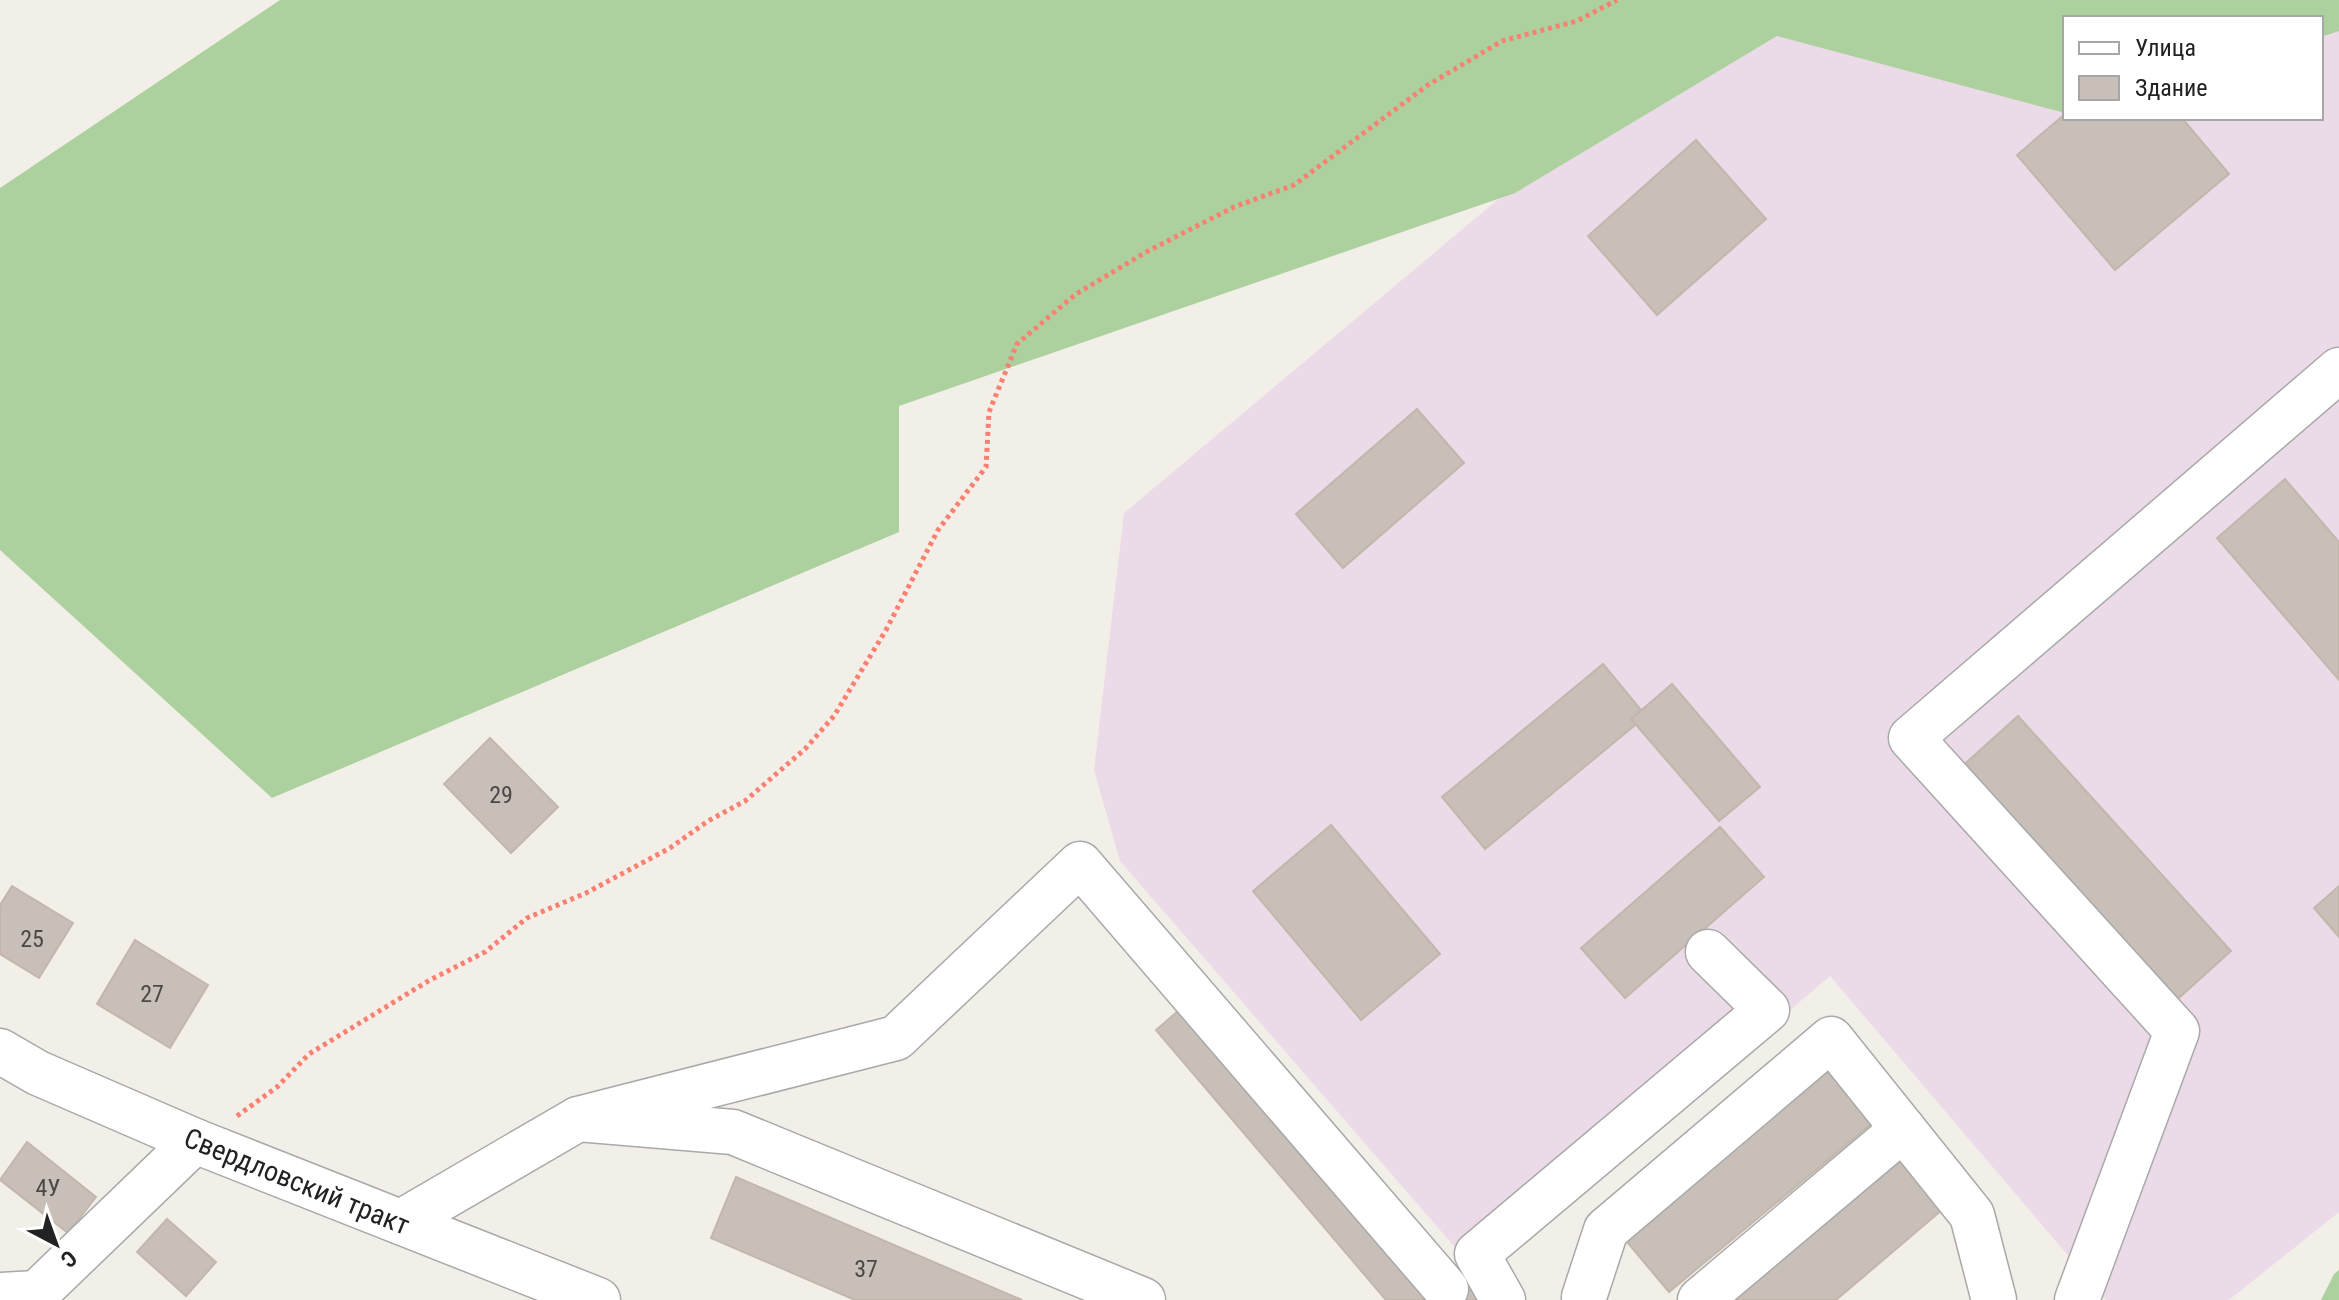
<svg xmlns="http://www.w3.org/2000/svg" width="2339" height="1300" font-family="'Roboto Condensed',sans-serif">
<rect width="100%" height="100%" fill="#f2efe9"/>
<!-- industrial -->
<path fill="#ebdbe8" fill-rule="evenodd" d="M2339,3V1212L2229,1300H2106L1830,976L1479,1275L1120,861L1094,770L1124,513L1731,4ZM2065,18H2321V118H2065Z"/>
<!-- forest -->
<g fill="#add19e">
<polygon points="280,0 2339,0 2339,31 2321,37 2321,18 2065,18 2065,113 1777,36 1515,193 899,406 899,532 272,798 0,550 0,188"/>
<polygon points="2339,1270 2339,1300 2321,1300 2334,1274"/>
</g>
<!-- building -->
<g fill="#c7bfb8" stroke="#c4b6ab" stroke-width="2">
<polygon points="2065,114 2065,118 2182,118 2229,174 2115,270 2017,155"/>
<polygon points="1696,140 1766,219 1657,315 1588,236"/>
<polygon points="1417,409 1464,463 1343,568 1296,514"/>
<polygon points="2285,479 2339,542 2339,680 2217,538"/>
<polygon points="1603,664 1646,716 1485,849 1442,797"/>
<polygon points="1672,684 1760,787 1719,821 1631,719"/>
<polygon points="2018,716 2231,951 2171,1005 1958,770"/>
<polygon points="490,738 558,807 511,853 444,784"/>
<polygon points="1331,825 1440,954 1361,1020 1253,891"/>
<polygon points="1720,827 1764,877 1625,998 1581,948"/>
<polygon points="12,886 73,923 39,978 0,954 0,905"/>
<polygon points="2339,886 2339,937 2314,908"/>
<polygon points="135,940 208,985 170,1048 97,1004"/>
<polygon points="1185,1005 1437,1300 1386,1300 1156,1030"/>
<polygon points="1830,1063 1877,1119 1669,1292 1622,1236"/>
<polygon points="27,1142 96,1197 68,1233 0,1180"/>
<polygon points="1900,1159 1942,1210 1836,1300 1734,1300"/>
<polygon points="736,1177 1022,1300 855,1300 711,1238"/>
<polygon points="167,1219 216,1262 186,1296 137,1252"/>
<polygon points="1472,1288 1483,1300 1458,1300"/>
</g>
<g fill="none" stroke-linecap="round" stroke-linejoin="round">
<!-- minor casing -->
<g stroke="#a9a9a9" stroke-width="47">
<g id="minor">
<polyline points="0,1051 38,1073 195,1141 598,1300"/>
<polyline points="578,1119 896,1038 1080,864 1446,1289"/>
<polyline points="401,1222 578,1119 733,1132 1143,1300"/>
<polyline points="0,1295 37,1293 195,1141"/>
<polyline points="1584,1297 1606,1230 1831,1039 1972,1215 1994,1300"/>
<polyline points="1503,1300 1477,1254 1767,1010 1708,952"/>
<polyline points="1700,1300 1903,1129"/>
<polyline points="2077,1300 2177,1031 1911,738 2339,370"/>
</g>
</g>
<!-- path -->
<polyline stroke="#fa8072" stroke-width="5" stroke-dasharray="4 4" stroke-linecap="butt" points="237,1116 277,1087 309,1054 430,980 485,952 527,918 586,893 670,848 708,821 745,801 805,749 834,716 886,630 938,530 986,467 989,412 1017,344 1076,294 1148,251 1234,207 1294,185 1428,85 1502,41 1577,21 1617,0"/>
<!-- minor -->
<use href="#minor" stroke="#fff" stroke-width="44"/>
</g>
<g text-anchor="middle" stroke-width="7" stroke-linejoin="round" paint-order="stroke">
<!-- number labels -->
<g font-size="24" fill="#4b4948">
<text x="501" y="803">29</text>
<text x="32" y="947">25</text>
<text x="152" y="1002">27</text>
<text x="48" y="1196">4У</text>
<text x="866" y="1277">37</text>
</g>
<!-- street labels -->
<g font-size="28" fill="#222" stroke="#fff">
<text transform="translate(297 1181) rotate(22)" y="10">Свердловский тракт</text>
</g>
</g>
<!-- legend -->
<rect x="2063" y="16" width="260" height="104" fill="#ffffff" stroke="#a7a7a7" stroke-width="2"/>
<rect x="2079" y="42" width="40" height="12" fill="#ffffff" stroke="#a7a7a7" stroke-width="2"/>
<text x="2135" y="56" font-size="24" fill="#222222">Улица</text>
<rect x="2079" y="76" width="40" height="24" fill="#c7bfb8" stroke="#a7a7a7" stroke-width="2"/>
<text x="2135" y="96" font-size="24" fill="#222222">Здание</text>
<!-- north arrow -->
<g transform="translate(56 1244) rotate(139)" stroke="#ffffff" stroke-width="6" paint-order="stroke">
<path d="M0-6L14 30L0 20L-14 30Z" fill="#222222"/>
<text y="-12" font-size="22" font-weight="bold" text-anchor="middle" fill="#222222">С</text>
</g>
</svg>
